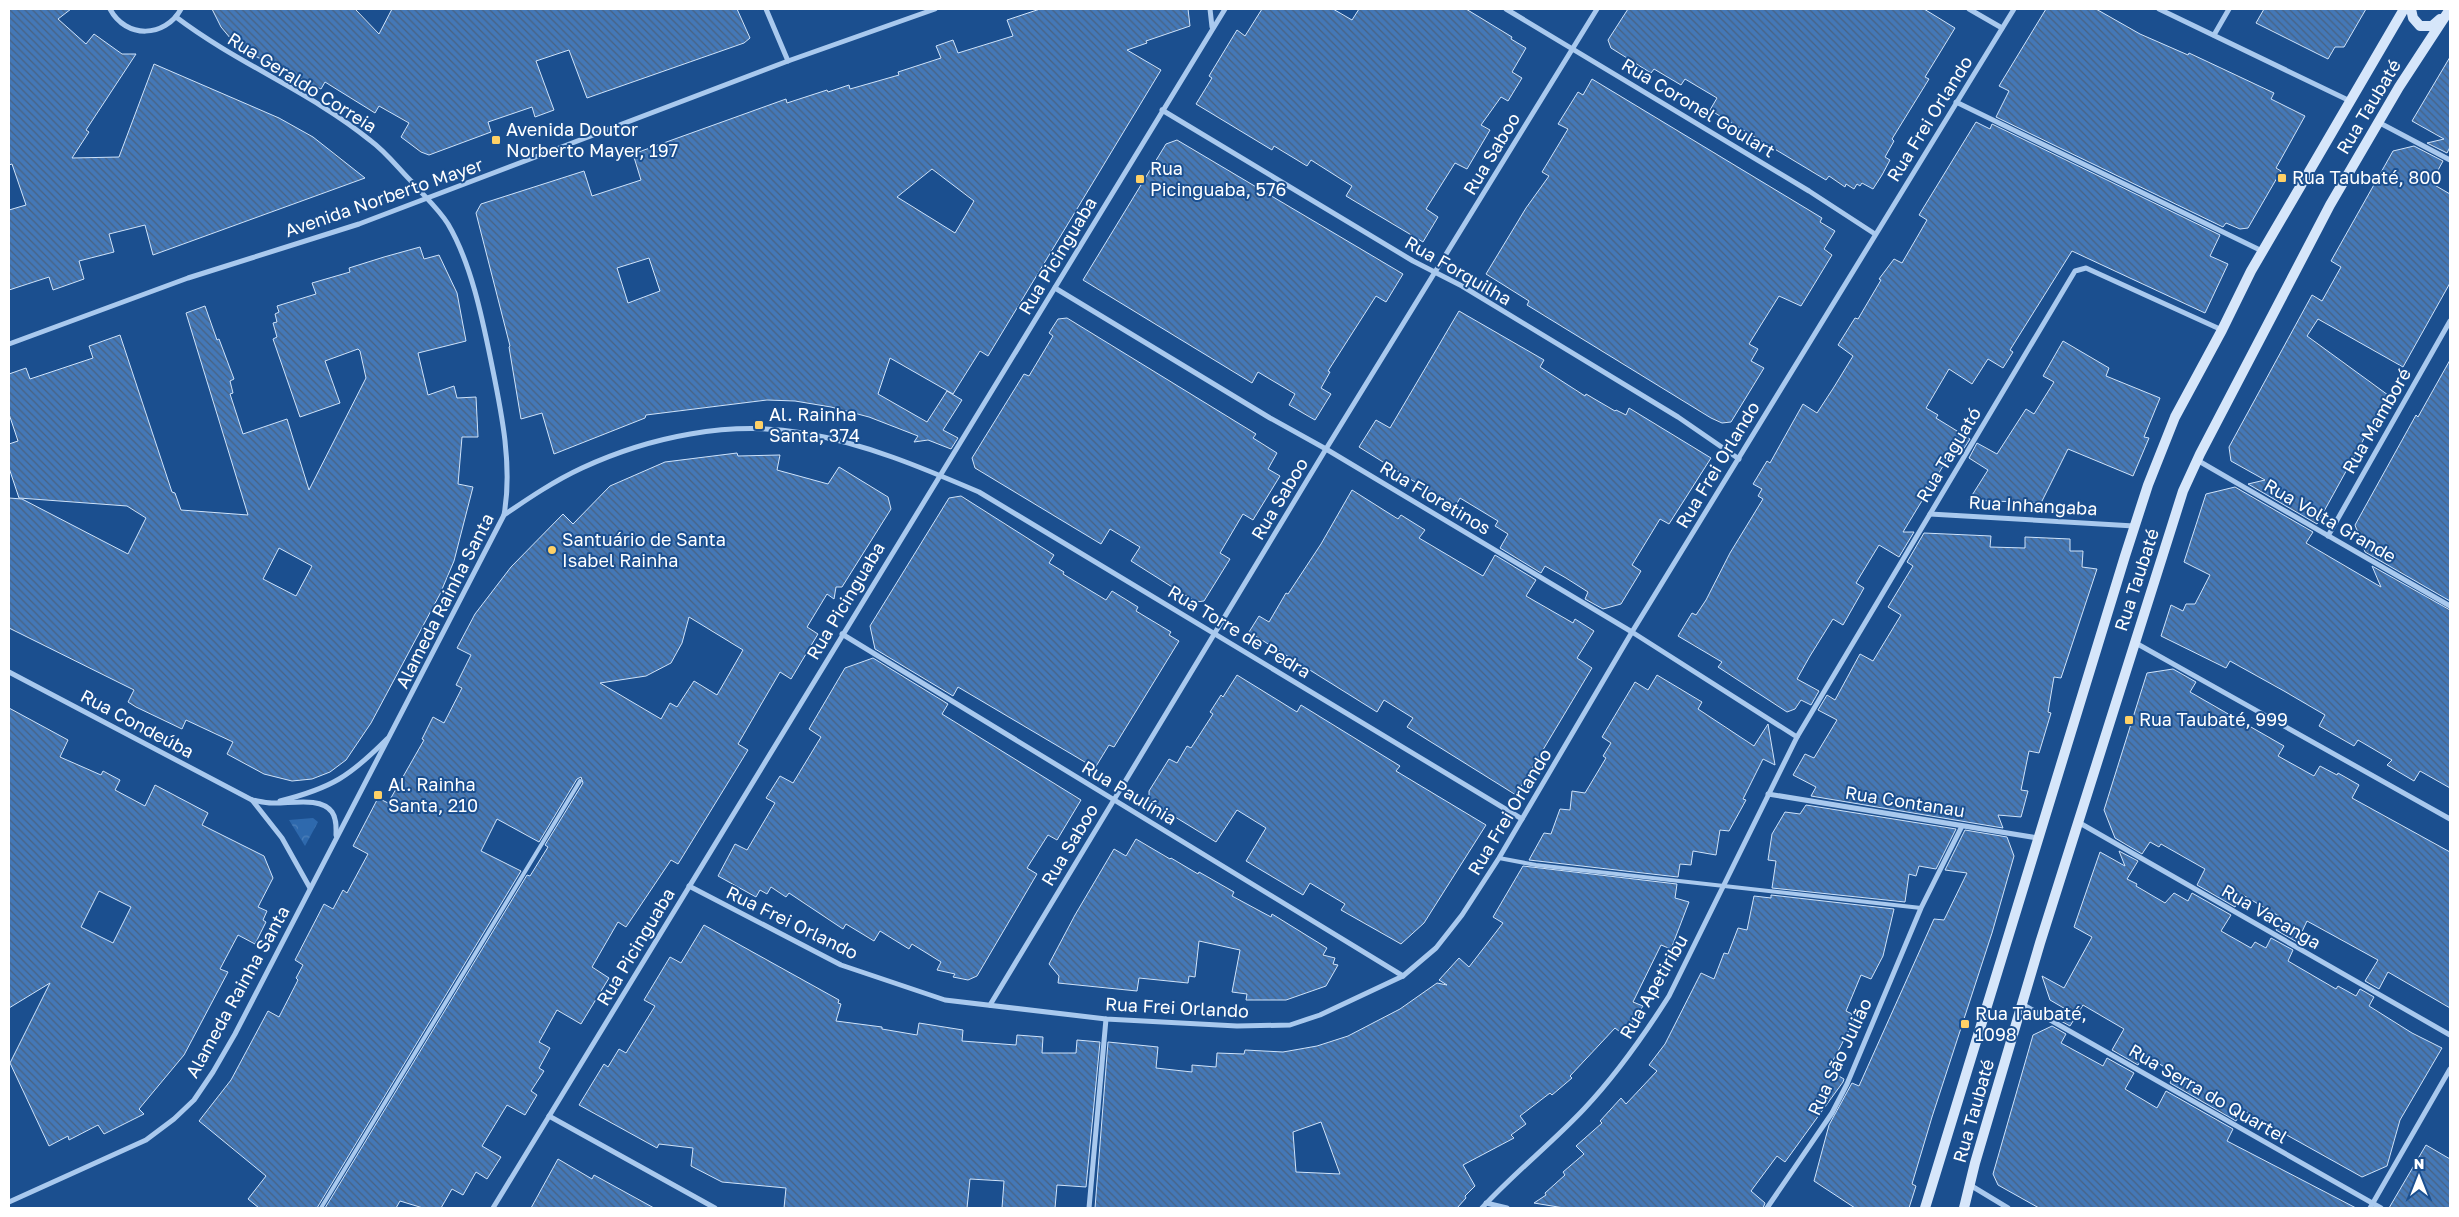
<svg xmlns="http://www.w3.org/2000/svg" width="2459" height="1217" font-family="'Golos Text',sans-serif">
<defs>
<pattern id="forest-crowns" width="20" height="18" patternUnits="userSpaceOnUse" patternTransform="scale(1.25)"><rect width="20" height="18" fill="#2e69ad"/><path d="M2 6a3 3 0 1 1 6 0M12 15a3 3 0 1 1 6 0" fill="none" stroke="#4d80b9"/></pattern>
<pattern id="building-back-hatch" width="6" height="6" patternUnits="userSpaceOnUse" patternTransform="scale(1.25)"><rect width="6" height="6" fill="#4478b7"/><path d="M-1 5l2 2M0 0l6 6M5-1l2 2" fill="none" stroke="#486282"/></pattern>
</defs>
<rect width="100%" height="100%" fill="#1b4f8f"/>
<!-- forest -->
<polygon fill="url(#forest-crowns)" points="313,818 318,822 305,846 289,820"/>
<!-- building -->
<g fill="url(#building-back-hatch)" stroke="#cfe3fa" fill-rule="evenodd">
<polygon points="9,9 71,9 58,19 86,44 94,34 122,54 136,54 86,130 89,132 72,158 119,157 154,64 279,118 313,137 365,178 153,255 145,225 109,234 114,252 79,261 84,279 53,290 49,277 9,290 9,210 26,205 12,164 9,165"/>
<polygon points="212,9 355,9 379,34 392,9 737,9 750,38 744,43 587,98 569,50 536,61 554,110 535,117 532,107 488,122 491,132 429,155 421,152 401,137 409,123 379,106 375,113 325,82 321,89 245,51 236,45 221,27"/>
<path d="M1040,9H1188L1190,26L1146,41L1147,43L1127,50L1161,70L988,356L980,351L953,394L890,358L878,394L927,422L947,391L962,400L943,430L958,438L951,449L928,440L914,442L918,436L869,417L831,407L795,401L767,400L646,415L645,418L554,454L542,413L521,419L509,347L510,346L476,213L481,204L584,171L592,196L641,180L633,154L786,99L787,103L827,90L828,92L849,85L850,89L899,75L898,72L941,58L936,46L953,40L958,53L1013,36L1007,20ZM932,169L974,201L955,233L897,197ZM649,258L660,291L628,303L617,268Z"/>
<polygon points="1262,9 1333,9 1352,20 1359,9 1466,9 1512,37 1511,39 1526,48 1512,72 1522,78 1508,101 1501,97 1481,125 1490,130 1467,169 1455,163 1426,209 1438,217 1423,242 1346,196 1352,186 1311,160 1307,166 1274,146 1272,150 1196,104 1212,78 1209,76 1237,30 1245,36"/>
<polygon points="1628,9 1924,9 1955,28 1925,77 1929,79 1892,139 1894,141 1885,157 1890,160 1882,175 1873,189 1862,183 1860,186 1857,184 1854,189 1846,184 1845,187 1829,176 1826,180 1710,110 1717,98 1685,79 1681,85 1654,69 1651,73 1611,48 1608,40"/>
<polygon points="2046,9 2096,9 2140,34 2188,55 2189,53 2274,93 2271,99 2305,116 2276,168 2281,171 2248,228 2240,229 2226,223 2223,227 1996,117 2009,91 1999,86"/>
<polygon points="2264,9 2366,9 2344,47 2335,47 2328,59 2256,23"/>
<polygon points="2450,57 2450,147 2447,153 2427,143 2444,139 2412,121"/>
<polygon points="1592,79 1822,218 1820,222 1835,231 1824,249 1832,255 1801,306 1779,296 1749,344 1758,349 1751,361 1764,368 1731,422 1722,423 1711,418 1527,305 1529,301 1486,274 1526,208 1549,176 1542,172 1568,129 1558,124 1578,92 1583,95"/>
<polygon points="1976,122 1990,129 1992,124 2220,235 2210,256 2228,264 2205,313 2072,251 2010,350 2013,352 2003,368 1988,359 1972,384 1949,369 1926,408 1938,415 1936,418 1970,439 1961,453 1954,448 1903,532 1914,532 1899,557 1879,545 1856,583 1864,588 1843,625 1833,619 1810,656 1797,679 1819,691 1811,705 1801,700 1795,709 1787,712 1718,667 1722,662 1678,636 1692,613 1696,615 1706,600 1730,553 1763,499 1758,496 1762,489 1753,484 1767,461 1770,463 1803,404 1817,413 1834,387 1853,356 1838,345 1855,318 1858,319 1881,280 1879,279 1894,259 1902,263 1927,220 1919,215"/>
<polygon points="1177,140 1403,274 1386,302 1376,296 1328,371 1330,372 1321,388 1331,394 1315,420 1289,405 1295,394 1258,372 1252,383 1083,280 1166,144"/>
<polygon points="2414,146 2443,161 2431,183 2450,194 2450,283 2403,367 2318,319 2307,336 2388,395 2317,524 2248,484 2265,480 2231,461 2229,447 2312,295 2322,301 2341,267 2331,261 2393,151"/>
<path d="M420,247L424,259L439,255L457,293L466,341L418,353L428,395L454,386L457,398L476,397L478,437H462L458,484L473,487L454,561L440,594L371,723L346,760L330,772L312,779L292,781L264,774L227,754L233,742L186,720L182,729L136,707L128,702L134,690L9,628V498L22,499L128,554L146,518L127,506L19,498L9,468V444L18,441L9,414V374L26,368L30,379L93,358L89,346L120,335L172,492L175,493L181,510L248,515L186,313L205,306L217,340L219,339L234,379L230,381L233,393L230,394L243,434L287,419L309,490L366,378L360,351L358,349L325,361L340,403L300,417L273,339L277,337L273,323L277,322L275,314L279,312L277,306L316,294L312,283L350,272L349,268L384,257ZM279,548L312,566L296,596L263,579Z"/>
<polygon points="1459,311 1544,360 1540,367 1585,396 1586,394 1615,411 1616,410 1626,415 1629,408 1711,458 1669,524 1660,519 1632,565 1641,571 1621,604 1603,609 1585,599 1588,592 1566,578 1545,566 1541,573 1500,548 1508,534 1495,526 1498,521 1460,498 1455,507 1359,447 1376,420 1390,428"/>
<polygon points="1067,318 1256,434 1253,438 1277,453 1268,469 1280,476 1253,520 1243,514 1220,553 1230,559 1204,601 1196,602 1131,561 1140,547 1110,529 1101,544 975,468 972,458 1024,374 1029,376 1053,336 1049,333 1058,319"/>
<polygon points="2063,341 2109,368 2106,376 2160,398 2144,437 2149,438 2133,476 2068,449 2041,503 1969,500 1988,470 1969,458 1977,443 1997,454 2026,409 2034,414 2054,382 2043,376"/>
<polygon points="2450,360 2450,601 2365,552 2355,525 2416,415 2418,417"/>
<path d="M737,453L738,456L780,455L777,470L828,484L839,467L888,497L891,509L842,587H836L834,599L827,594L807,627L818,634L791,679L780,672L738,744L748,750L678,864L671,860L626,927L618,922L592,967L609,978L581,1024L557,1010L539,1042L550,1048L539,1068L544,1071L531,1091L537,1095L525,1115L507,1105L482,1146L501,1157L487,1179L476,1172L463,1195L452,1189L441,1208H423L400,1201L396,1208H325L527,875L530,876L548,847L545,845L583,783L581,777L577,779L539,842L497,819L481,851L521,871L317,1208H259L248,1199L266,1176L199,1121L231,1080L268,1011L279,1017L298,980L296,978L303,965L295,960L324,904L333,909L343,890L347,893L368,854L353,846L378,798L388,803L424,740L422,739L433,717L444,723L462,688L456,685L471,655L457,648L475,614L511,567L563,514L573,524L610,486L665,462ZM689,617L743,650L717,695L694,681L677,707L670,703L661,719L600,683L646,676L671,663L682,643Z"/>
<polygon points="2235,487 2313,532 2306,543 2381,587 2372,566 2450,610 2450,788 2420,771 2414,781 2387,765 2392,760 2358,740 2354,746 2319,726 2325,715 2284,691 2230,661 2226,668 2161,636 2171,605 2183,611 2186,604 2195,604 2210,575 2184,562 2206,494"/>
<polygon points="1352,490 1398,519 1401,515 1425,530 1419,538 1483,576 1495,555 1536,580 1526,596 1573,623 1575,619 1594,631 1577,658 1592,668 1516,795 1407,727 1413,718 1384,700 1377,712 1249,632 1259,616 1269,622 1286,593 1288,594 1321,544"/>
<polygon points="961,496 1054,555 1049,563 1064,572 1063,574 1106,600 1112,591 1138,607 1136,611 1171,632 1169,635 1179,641 1114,747 1109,745 1095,768 958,687 953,696 875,649 870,626 949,498"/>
<polygon points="1924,533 1991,536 1990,547 2025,548 2025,537 2070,539 2070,551 2083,551 2082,567 2097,569 2061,678 2054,677 2048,712 2051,713 2039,753 2029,751 2021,790 2028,791 2021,817 1998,815 2003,828 1811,796 1816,787 1793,775 1805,754 1814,758 1837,720 1818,710 1827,695 1835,700 1860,654 1873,661 1901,615 1888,607 1913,566 1907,562"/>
<polygon points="873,658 948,704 942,714 1081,800 1057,840 1048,835 1027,868 1037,874 977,976 968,980 953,977 955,974 937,970 941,962 912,944 909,949 880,931 874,941 846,924 843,929 789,893 786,897 771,887 767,894 760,890 756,897 718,876 735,844 747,850 775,803 766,798 780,776 793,783 821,737 809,729 845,668"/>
<polygon points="2173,669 2196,682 2190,692 2284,746 2278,756 2314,776 2320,766 2337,775 2338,773 2359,785 2352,798 2450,852 2450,1008 2388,972 2379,989 2365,981 2378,960 2307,921 2297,942 2276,930 2282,918 2243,895 2235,907 2197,885 2205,869 2161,844 2159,847 2150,842 2142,854 2115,838 2104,810 2147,673"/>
<polygon points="1237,675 1297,712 1301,705 1400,766 1396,771 1486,825 1424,923 1401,944 1341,910 1345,904 1310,883 1303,895 1246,861 1266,828 1237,810 1216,842 1149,801 1149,791 1169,759 1177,763 1187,746 1191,748 1213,714 1210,712 1221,695 1223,697"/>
<polygon points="1657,675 1702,702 1698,709 1754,746 1768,724 1775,765 1763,759 1743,799 1746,800 1729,831 1720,830 1716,855 1693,851 1691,865 1680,864 1678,877 1529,860 1544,833 1551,834 1560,809 1570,810 1572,791 1585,793 1606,758 1603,756 1611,743 1602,737 1635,682 1648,690"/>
<path d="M9,708L68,740L60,757L101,775L103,771L120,780L115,790L145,806L155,785L208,813L202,825L264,856L273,878L258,907L267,911L263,920L266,922L255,944L238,935L220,969L228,972L184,1055L139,1109L144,1114L104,1134L98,1125L69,1140L68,1136L49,1146L10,1063L50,983L9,1008ZM99,891L131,907L113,943L81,927Z"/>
<polygon points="1806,805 1956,829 1936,869 1919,866 1916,876 1909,874 1905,902 1772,888 1776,861 1768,860 1772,834 1785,812 1800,814"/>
<polygon points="1965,830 2007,837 2014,856 1992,933 1932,1117 1912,1184 1916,1186 1909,1208 1855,1208 1814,1181 1829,1125 1852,1083 1859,1086 1934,919 1944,920 1967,873 1945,870"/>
<polygon points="1136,839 1170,859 1171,858 1198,874 1199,872 1234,892 1232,896 1271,917 1272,914 1327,948 1323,955 1335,958 1333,964 1338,965 1326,986 1286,1000 1246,1000 1247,994 1232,992 1240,950 1199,941 1195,977 1189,976 1188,983 1139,978 1137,991 1058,983 1059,976 1049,964 1075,915 1114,849 1126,856"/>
<polygon points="2119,851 2138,861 2127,879 2137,884 2136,886 2165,903 2174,893 2188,901 2192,893 2231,915 2221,931 2251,948 2255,942 2266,948 2271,938 2293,950 2288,961 2336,989 2338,986 2356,996 2360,989 2374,997 2369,1006 2412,1033 2442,1048 2400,1120 2387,1166 2362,1177 2242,1110 2236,1121 2170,1083 2175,1073 2144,1055 2138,1065 2112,1050 2124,1029 2083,1005 2070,1026 2061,1021 2074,1014 2050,1000 2042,976 2064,988 2092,937 2074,927 2100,852 2125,866"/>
<path d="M1523,866L1677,884L1675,898L1689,902L1671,949L1661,945L1633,1002L1643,1006L1624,1035L1615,1028L1570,1076L1572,1078L1552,1095L1550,1093L1520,1116L1526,1124L1511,1135L1514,1138L1463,1165L1475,1186L1465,1196L1466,1198L1457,1208H1095L1108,1042L1158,1047L1156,1068L1192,1072V1065L1216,1067L1217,1053L1244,1054L1245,1050L1283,1052L1317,1046L1348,1036L1400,1009L1437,983L1447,985L1439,980L1459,958L1469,967L1503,923L1493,917ZM1321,1122L1340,1174L1296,1172L1293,1132Z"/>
<polygon points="1771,895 1894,909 1883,956 1871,979 1861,975 1846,1011 1852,1014 1851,1017 1855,1019 1828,1070 1844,1079 1843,1082 1785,1162 1777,1156 1751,1191 1765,1203 1763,1208 1564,1208 1534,1203 1546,1195 1545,1193 1565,1175 1563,1172 1584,1154 1576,1146 1602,1123 1600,1121 1621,1098 1626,1104 1657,1071 1649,1065 1665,1044 1701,973 1714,979 1724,953 1728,954 1738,928 1747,930 1754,896 1771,898"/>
<polygon points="704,925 839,1000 838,1003 841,1004 836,1021 882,1027 882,1029 917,1035 919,1023 963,1030 962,1041 1016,1045 1017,1035 1043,1037 1042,1053 1076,1053 1077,1040 1100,1042 1086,1187 1057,1185 1055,1208 1002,1208 1004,1181 970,1179 967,1208 784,1208 786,1188 722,1182 691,1166 693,1148 659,1144 657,1148 579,1105 604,1064 608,1067 619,1049 626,1053 655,1006 644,1000 670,957 681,963"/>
<polygon points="2052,1026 2066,1034 2061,1043 2103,1066 2107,1058 2134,1073 2125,1089 2157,1108 2166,1091 2233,1129 2227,1141 2356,1208 2039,1208 1998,1185 1993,1174 2033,1035"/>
<polygon points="2426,1145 2450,1159 2450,1208 2389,1208"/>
<polygon points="558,1159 592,1179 594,1175 654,1208 531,1208"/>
</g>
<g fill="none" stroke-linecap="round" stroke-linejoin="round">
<!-- service -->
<g stroke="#a9c9ee" stroke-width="4">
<polyline points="1499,858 1536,865 1921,908"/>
<polyline points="321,1208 580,781"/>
</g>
<!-- minor -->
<g stroke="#a9c9ee" stroke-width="5">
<path d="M110,9C126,39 165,38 181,9"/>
<polyline points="766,9 788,61"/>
<polyline points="1210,9 1212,27"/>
<polyline points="1506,9 1809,191 1875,234"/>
<polyline points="1969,9 2002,28"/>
<polyline points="2159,9 2350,101"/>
<path d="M176,17C238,64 311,92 371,141C386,152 398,168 411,181C423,195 438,208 448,224C471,263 482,317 491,361C501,410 513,465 504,515"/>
<polyline points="2214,35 2229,9"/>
<polyline points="1956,102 2262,251"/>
<polyline points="1162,110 1413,261 1462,286 1678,417 1739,459"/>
<polyline points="2378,122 2450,160"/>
<polyline points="1055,288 1270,418 1326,449 1632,632 1797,737"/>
<polyline points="9,344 188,278 359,224 788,61 935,9"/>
<polyline points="2197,460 2450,606"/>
<polyline points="1930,514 2134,526"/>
<polyline points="2328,536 2450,321"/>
<polyline points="842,634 1403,976"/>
<polyline points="2134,642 2450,819"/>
<path d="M9,672L252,800C258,801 265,803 272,803C289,804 321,796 332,812C337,819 336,828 336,835"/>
<polyline points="1768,794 2038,838"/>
<polyline points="252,800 282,838 310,888"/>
<path d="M280,801C332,788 350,776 387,739"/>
<polyline points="2078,822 2450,1035"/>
<polyline points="689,886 841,965 945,1000 1106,1019 1237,1026 1290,1025 1320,1015 1403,976 1436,948 1462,915 1499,858 1632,632 2014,9"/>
<polyline points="2022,1004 2381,1208"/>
<polyline points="990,1005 1326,449 1597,9"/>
<polyline points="549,1116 715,1208"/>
<polyline points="1970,1185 2008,1208"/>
<path d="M9,1202L146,1140L174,1119L194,1100L213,1072L235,1034L504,515C529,498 554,481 582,468C649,437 730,420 803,433C864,443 923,468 979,492L1522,819"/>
<polyline points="1486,1203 1507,1208"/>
<polyline points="493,1208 1225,9"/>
<polyline points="1089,1208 1106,1019"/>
<path d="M1482,1208C1514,1173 1551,1144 1584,1109C1617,1074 1643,1037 1669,996L1797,737L2075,271L2086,268L2222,330"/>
<polyline points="1767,1208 1832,1113 1847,1084 1921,908 1962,826"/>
<polyline points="2370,1208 2450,1069"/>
</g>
<!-- secondary -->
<g stroke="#d6e6fa" stroke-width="10">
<polyline points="2411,9 2413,18 2420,26 2432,26 2440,19"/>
<polyline points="1925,1208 2125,556 2148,485 2175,417 2222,330 2251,271 2404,9"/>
<polyline points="1964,1208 1975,1163 2040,943 2183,491 2200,454 2330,205 2399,87 2450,9"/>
</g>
</g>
<!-- markers -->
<g fill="#ffd166" stroke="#1b4f8f" stroke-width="2">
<rect x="491" y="135" width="10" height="10" rx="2.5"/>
<rect x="2277" y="173" width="10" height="10" rx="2.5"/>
<rect x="1135" y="174" width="10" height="10" rx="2.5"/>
<rect x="754" y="420" width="10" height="10" rx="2.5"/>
<circle cx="552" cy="550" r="5"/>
<rect x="2124" y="715" width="10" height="10" rx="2.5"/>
<rect x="373" y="790" width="10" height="10" rx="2.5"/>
<rect x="1960" y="1019" width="10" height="10" rx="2.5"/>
</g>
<g text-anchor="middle" stroke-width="4" stroke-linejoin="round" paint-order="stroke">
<!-- street labels -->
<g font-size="18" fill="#fff" stroke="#1b4f8f">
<text transform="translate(302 83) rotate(32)" y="6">Rua Geraldo Correia</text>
<text transform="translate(2369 107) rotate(-59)" y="6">Rua Taubaté</text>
<text transform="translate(1698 108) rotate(31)" y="6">Rua Coronel Goulart</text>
<text transform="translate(1930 119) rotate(-58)" y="6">Rua Frei Orlando</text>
<text transform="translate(1492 154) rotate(-59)" y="6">Rua Saboo</text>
<text transform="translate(384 198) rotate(-19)" y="6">Avenida Norberto Mayer</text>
<text transform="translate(1058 256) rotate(-59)" y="6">Rua Picinguaba</text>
<text transform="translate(1458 271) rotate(30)" y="6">Rua Forquilha</text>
<text transform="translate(2377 421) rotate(-60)" y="6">Rua Mamboré</text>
<text transform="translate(1949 455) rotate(-59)" y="6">Rua Taguató</text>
<text transform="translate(1718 465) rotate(-59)" y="6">Rua Frei Orlando</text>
<text transform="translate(1435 498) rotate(31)" y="6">Rua Floretinos</text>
<text transform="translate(1280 499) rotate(-59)" y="6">Rua Saboo</text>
<text transform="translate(2033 506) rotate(3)" y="6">Rua Inhangaba</text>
<text transform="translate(2330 521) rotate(30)" y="6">Rua Volta Grande</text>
<text transform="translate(2137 580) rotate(-72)" y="6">Rua Taubaté</text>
<text transform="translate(445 601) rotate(-63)" y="6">Alameda Rainha Santa</text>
<text transform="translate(846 601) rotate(-59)" y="6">Rua Picinguaba</text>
<text transform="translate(1239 632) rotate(31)" y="6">Rua Torre de Pedra</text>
<text transform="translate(137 724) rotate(28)" y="6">Rua Condeúba</text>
<text transform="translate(1129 793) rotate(31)" y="6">Rua Paulínia</text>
<text transform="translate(1905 802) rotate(9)" y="6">Rua Contanau</text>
<text transform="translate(1510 812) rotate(-59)" y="6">Rua Frei Orlando</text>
<text transform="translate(1070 845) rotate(-59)" y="6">Rua Saboo</text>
<text transform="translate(2271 917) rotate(30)" y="6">Rua Vacanga</text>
<text transform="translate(792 923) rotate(26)" y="6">Rua Frei Orlando</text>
<text transform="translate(636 947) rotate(-59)" y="6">Rua Picinguaba</text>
<text transform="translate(1654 987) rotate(-60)" y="6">Rua Apetiribu</text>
<text transform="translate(238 992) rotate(-61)" y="6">Alameda Rainha Santa</text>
<text transform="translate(1177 1008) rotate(3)" y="6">Rua Frei Orlando</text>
<text transform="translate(1840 1057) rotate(-65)" y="6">Rua São Julião</text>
<text transform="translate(2208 1094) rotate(30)" y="6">Rua Serra do Quartel</text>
<text transform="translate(1974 1111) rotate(-74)" y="6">Rua Taubaté</text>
</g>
<!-- poi labels -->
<g font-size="18" fill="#fff" stroke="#1b4f8f" text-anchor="start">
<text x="506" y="136">Avenida Doutor<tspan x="506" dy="21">Norberto Mayer, 197</tspan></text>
<text x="1150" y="175">Rua<tspan x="1150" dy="21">Picinguaba, 576</tspan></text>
<text x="2292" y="184">Rua Taubaté, 800</text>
<text x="769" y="421">Al. Rainha<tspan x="769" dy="21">Santa, 374</tspan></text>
<text x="562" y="546">Santuário de Santa<tspan x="562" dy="21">Isabel Rainha</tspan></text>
<text x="2139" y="726">Rua Taubaté, 999</text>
<text x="388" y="791">Al. Rainha<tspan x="388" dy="21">Santa, 210</tspan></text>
<text x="1975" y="1020">Rua Taubaté,<tspan x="1975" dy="21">1098</tspan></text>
</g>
</g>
<!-- border -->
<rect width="2459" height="1217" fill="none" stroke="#ffffff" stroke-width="20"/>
<!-- north arrow -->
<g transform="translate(2419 1177)" stroke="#1b4f8f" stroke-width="4" paint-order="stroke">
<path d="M0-4L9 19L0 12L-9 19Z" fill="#ffffff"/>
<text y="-8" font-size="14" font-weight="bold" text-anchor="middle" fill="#ffffff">N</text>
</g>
</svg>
